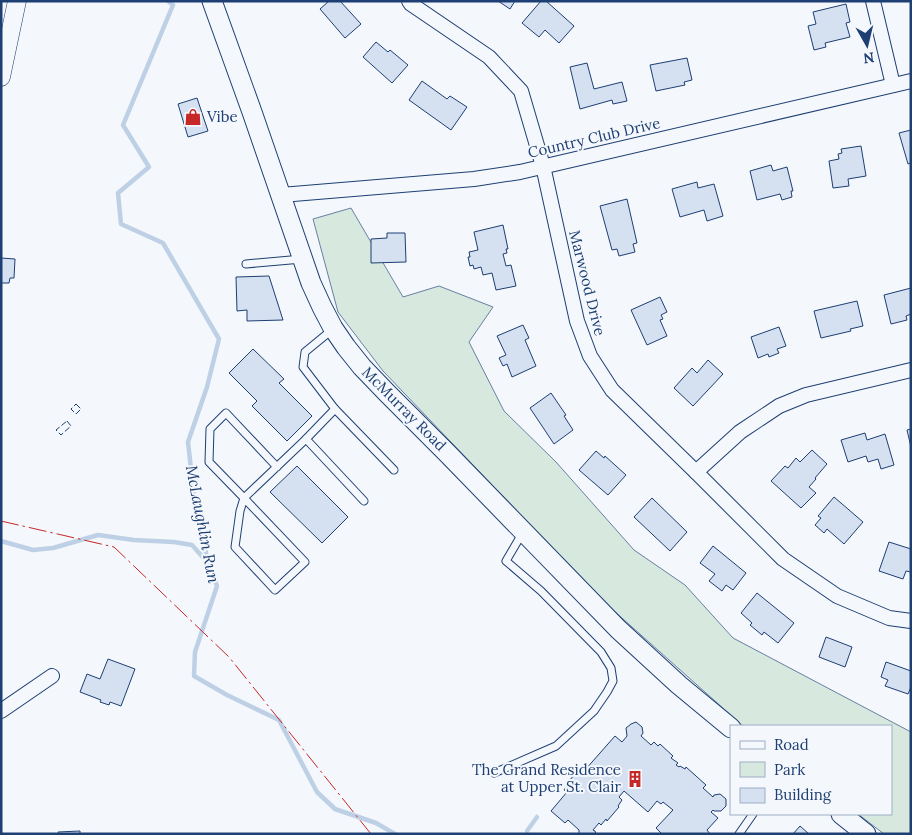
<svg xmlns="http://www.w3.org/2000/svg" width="912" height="835" font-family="Lora,serif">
<rect width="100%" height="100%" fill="#f4f7fb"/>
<!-- green -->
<polygon fill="#d7e8df" stroke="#687fa3" points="351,208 403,297 439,286 493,307 469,342 504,411 556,462 634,550 685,585 733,638 911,732 911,834 884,834 858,814 891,814 891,726 743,726 604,602 383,371 338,312 313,219"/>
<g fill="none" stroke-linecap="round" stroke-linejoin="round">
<!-- stream -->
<g stroke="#bed0e5" stroke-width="4.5">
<polyline points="168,1 173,5 123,125 149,167 118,193 121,224 163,243 219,339 207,387 188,442 194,496 208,563 217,586 195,652 194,676 227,695 279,720 317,792 335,809 376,823 395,834"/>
<polyline points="1,541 33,550 53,548 98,535 134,540 174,542 192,545 208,563"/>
<polyline points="527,831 537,817"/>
</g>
</g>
<!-- building -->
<g fill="#d5e0f0" stroke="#1d3f73">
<polygon points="329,1 340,1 361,24 345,38 320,9"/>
<polygon points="498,1 515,1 510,9"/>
<polygon points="541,1 546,1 574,26 559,43 545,30 539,37 522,23"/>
<polygon points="846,4 850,22 846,23 850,37 825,43 826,47 814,50 808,26 816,24 813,12"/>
<polygon points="376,42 388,52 390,50 408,65 392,83 363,57"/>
<polygon points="687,58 692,80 684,82 685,85 656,91 650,65"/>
<polygon points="587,63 594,89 622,82 627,101 613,104 612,100 580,109 570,67"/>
<polygon points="422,81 447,99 450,96 467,107 451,130 409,100"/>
<polygon points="197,98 208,131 188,137 178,104"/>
<polygon points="911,130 911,163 908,164 899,133"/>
<polygon points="861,146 866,176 848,179 849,186 833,188 829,161 839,159 838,154 842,153 841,149"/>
<polygon points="771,165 773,171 787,167 793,191 791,191 792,197 782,200 780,194 757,200 750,171"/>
<polygon points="697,182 698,188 714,184 723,216 707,221 704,210 680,217 672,189"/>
<polygon points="627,199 637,243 633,244 635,252 619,256 617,249 612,250 600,206"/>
<polygon points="503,225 508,249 506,249 507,253 503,254 506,266 511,265 516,286 496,290 492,273 483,275 481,267 474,269 473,265 470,266 468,257 470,257 469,252 478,250 474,232"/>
<polygon points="387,233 405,233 406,262 371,263 371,239 387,238"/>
<polygon points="1,258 15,259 14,278 10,278 9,283 1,283"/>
<polygon points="269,276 283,320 247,321 247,310 237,311 236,277"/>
<polygon points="911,288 911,314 906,316 907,320 891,324 884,295"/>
<polygon points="660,297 667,312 661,315 663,319 660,320 667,336 647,345 631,310"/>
<polygon points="857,301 863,326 850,329 851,331 821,338 814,311"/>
<polygon points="523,325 529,338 525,340 536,366 512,377 507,364 503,366 499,358 506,355 497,336"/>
<polygon points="779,327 786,346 777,349 779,353 769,357 768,354 758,358 751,337"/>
<polygon points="253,349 284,379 279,383 312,416 287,441 252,406 257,401 229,373"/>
<polygon points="708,360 723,374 693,406 674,388 692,368 697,373"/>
<polygon points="551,393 566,415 564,416 573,430 554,444 530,408"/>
<polygon points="911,429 911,447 907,430"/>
<polygon points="865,433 867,440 885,434 894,465 881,469 878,459 868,462 866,456 848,462 841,440"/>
<polygon points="812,450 827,464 815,478 816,479 809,487 816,493 801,508 771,481 785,466 788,468 796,458 800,462"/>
<polygon points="596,451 604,458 605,456 626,475 608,495 579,470"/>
<polygon points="297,466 348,517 322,543 270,492"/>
<polygon points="834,497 863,522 844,544 827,529 824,533 815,525 821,518 818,516"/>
<polygon points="652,498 687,532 670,551 634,517"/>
<polygon points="889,542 911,549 911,572 906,571 903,579 879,571"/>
<polygon points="713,546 746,573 733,590 726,585 722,591 709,581 715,574 700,563"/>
<polygon points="757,593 794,623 778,643 764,632 762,635 750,625 752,623 741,613"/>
<polygon points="826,637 852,647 845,667 819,657"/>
<polygon points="108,659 135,669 121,706 110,702 109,705 100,702 101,700 80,692 87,674 100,679"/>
<polygon points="886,662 911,671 911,687 908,694 885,686 888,680 881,677"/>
<polygon points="636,722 642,727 643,733 641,736 651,745 654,742 658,746 660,744 673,756 671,758 678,763 676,765 679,767 680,766 685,769 686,767 706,785 703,788 713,797 714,795 720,794 726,799 726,806 721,811 714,811 713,810 711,812 718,818 707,830 710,834 662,834 656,828 673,810 663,802 661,804 657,801 648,812 624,791 619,797 622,800 618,806 619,807 607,821 606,819 601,825 599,823 593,830 595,831 596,834 579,834 579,830 568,820 565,823 551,811 567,792 564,790 567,786 566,784 577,772 579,774 583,769 585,770 615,736 622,742 627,736 626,728 631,724"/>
<polygon points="800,826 809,834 793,834"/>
<polygon points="80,831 80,834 59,834 58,832"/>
</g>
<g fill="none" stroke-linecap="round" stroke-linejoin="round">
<!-- service casing -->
<g stroke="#1d3f73" stroke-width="9">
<g id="service">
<polyline points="246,264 302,259"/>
<polyline points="333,329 305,352 303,367 335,409 394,470"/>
<polyline points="335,409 306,439 364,501"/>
<polyline points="277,467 226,413 210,429 209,462 244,498 240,511 235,547 275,590 305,562 244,498 306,439"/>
<polyline points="494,773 556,746 594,711 607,692 613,681 611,668 601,652 541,591 506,561 523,532"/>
<polyline points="739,834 753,814"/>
</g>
</g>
<!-- minor casing -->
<g stroke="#1d3f73" stroke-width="16">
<g id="minor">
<polyline points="409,1 411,4 489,57 521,91 543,166 577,321 590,356 612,390 696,472 783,559 837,596 889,618 911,621"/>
<polyline points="873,1 893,85"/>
<polyline points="281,195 474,179 520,172 911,81"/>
<polyline points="696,472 740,432 779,406 806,395 911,370"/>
<polyline points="1,711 52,676"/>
</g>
</g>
<!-- tertiary casing -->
<g stroke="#1d3f73" stroke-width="19">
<polyline id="tertiary" points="1,77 17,1"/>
</g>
<!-- secondary casing -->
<g stroke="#1d3f73" stroke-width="21">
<g id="secondary">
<polyline points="212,1 252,112 311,283 322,307 333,328 346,347 362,367 387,393 447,453 618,629 679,685 731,728"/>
<polyline points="841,814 866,834"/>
</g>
</g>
<!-- service -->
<use href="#service" stroke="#f4f7fb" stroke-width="7"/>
<!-- minor -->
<use href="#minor" stroke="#f4f7fb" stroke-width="14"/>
<!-- tertiary -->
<use href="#tertiary" stroke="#f4f7fb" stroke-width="18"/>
<!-- secondary -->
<use href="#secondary" stroke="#f4f7fb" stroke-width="19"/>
<!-- fence -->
<g stroke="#1d3f73" stroke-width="1" stroke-dasharray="6 2.5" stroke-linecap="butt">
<polygon points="76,404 81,409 76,414 71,409"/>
<polygon points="67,421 71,426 61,435 56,430"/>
</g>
<!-- power -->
<polyline stroke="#c62828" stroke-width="1" stroke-dasharray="18 4 2.5 4" stroke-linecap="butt" points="1,521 114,547 229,657 371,834"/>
</g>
<!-- icons -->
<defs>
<g id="shop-bare" transform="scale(1.35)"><path d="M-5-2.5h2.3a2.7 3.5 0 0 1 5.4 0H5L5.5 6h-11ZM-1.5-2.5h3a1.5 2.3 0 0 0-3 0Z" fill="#c62828" stroke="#f4f7fb" stroke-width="2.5" paint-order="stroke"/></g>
<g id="building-bare" transform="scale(1.35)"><path d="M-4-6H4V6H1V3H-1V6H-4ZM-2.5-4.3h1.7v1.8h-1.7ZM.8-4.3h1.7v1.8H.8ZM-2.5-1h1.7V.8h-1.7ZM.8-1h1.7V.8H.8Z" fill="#c62828" stroke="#f4f7fb" stroke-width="2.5" paint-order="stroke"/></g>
</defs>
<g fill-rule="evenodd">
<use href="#shop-bare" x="193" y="117"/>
<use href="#building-bare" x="635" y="779"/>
</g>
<g text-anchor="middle" stroke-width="4" stroke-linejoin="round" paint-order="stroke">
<!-- poi labels -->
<g font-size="15" fill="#1d3f73" stroke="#f4f7fb" text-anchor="start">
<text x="207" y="122">Vibe</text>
<text x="621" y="775" text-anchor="end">The Grand Residence<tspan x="621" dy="17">at Upper St. Clair</tspan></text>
</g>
<!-- street labels -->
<g font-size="15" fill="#1d3f73" stroke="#f4f7fb">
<text transform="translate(594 138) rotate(-13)" y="5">Country Club Drive</text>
<text transform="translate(587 283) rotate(76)" y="5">Marwood Drive</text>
<text transform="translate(404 409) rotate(45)" y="5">McMurray Road</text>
</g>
<!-- water labels -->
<g font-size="16" font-style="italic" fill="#1d3f73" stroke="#f4f7fb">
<text transform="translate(203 524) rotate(79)" y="6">McLaughlin Run</text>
</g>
</g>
<!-- border -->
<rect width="912" height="835" fill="none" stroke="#1d3f73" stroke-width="5"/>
<!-- legend -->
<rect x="730" y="725" width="162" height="90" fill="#f4f7fb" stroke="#9eadc5"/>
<rect x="740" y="741" width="25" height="8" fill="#f4f7fb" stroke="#9eadc5"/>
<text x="774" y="750" font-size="15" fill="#1d3f73">Road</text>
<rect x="740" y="762" width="25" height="15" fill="#d7e8df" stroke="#9eadc5"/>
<text x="774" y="775" font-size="15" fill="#1d3f73">Park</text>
<rect x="740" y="788" width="25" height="15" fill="#d5e0f0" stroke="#9eadc5"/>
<text x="774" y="800" font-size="15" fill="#1d3f73">Building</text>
<!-- north arrow -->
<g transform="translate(867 45) rotate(172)" stroke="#f4f7fb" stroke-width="4" paint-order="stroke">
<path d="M0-4L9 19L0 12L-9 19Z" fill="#1d3f73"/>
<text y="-8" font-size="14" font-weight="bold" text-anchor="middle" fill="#1d3f73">N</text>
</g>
</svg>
